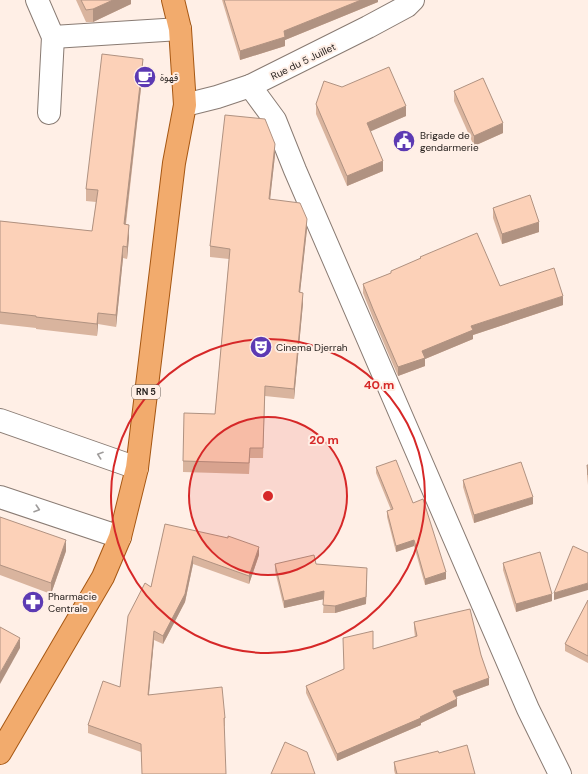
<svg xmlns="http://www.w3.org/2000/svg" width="588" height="774" font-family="'DM Sans','Noto Sans Arabic',sans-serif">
<rect width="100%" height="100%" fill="#ffefe6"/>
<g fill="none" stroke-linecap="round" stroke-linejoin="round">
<!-- minor casing -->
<g stroke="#897b73" stroke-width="24">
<g id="minor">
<polyline points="37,0 53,37 49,113"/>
<polyline points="53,37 180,29"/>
<polyline points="250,86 275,120 295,170 528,709 560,774"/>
<polyline points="185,105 217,97 250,86 368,27 407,6 413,0"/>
<polyline points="0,420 137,468"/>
<polyline points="0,497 120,537"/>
</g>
</g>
<!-- major casing -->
<g stroke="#a65713" stroke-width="24">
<polyline id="major" points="0,753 103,577 120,537 137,468 174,163 185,105 180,29 173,0"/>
</g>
<!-- minor -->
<use href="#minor" stroke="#fff" stroke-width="22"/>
<!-- major -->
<use href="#major" stroke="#f2ab6d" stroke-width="22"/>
</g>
<!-- wall -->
<g fill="#d9b49e">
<polygon points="76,0 131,0 131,4 93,22 86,22"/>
<polygon points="222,0 378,0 378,2 285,40 285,46 240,60"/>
<polygon points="143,70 126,224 129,237 127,259 123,258 116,327 98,324 97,336 36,329 36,328 0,324 0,221 92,231 96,202 86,201 86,189"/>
<polygon points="454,91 503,133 474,146 454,101"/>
<polygon points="316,104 406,116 370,131 383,171 347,186 316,114"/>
<polygon points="275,155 270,199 307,229 300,292 303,303 294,399 265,396 263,458 250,458 249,474 183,472 183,461 215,414 229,259 210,257 210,246"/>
<polygon points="493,208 539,232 502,244 493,218"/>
<polygon points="420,257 500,286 563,305 473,335 473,339 425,359 425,366 398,376 373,318 363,293 363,284 391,273 391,271 420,259"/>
<polygon points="587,465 588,465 588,485 587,475"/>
<polygon points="376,467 413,503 446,579 425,585 414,546 396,552 387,517 387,511 391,510 376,473"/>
<polygon points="463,480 533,504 474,523 463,487"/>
<polygon points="0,517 66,551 51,594 0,575"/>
<polygon points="165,524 259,555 249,584 193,564 185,602 163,644 154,640 149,695 225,718 225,726 141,752 88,733 88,725 120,687 151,587"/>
<polygon points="503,563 552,601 516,612 503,570"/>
<polygon points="275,564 316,564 367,575 366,604 335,613 323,613 324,599 284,608 275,571"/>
<polygon points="588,600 588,663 565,651 565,644"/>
<polygon points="414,622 481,655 489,685 456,697 457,706 421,723 421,725 337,761 306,693 306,686 344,669 373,649 415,637 414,629"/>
<polygon points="439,753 475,774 395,774 394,770 394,762"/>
</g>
<!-- shaded-wall -->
<g fill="#b09281">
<polygon points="113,0 131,0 131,4 93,22 93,9"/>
<polygon points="361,0 378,0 378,2 285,40 285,46 240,60 240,51 284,31"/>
<polygon points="143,59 143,70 124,236 124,224"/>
<polygon points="406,106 406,116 367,133 367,123"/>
<polygon points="503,123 503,133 474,146 474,136"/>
<polygon points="275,144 275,155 269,209 269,199"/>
<polygon points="383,161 383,171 347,186 347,176"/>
<polygon points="307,219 307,229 299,302 299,292"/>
<polygon points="539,222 539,232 502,244 502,234"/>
<polygon points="129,225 129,237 127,259 127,247"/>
<polygon points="123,246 123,258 116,327 116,315"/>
<polygon points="303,293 303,303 294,399 294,389"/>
<polygon points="563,296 563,305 473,335 473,339 425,359 425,366 398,376 398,367 422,351 471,326"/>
<polygon points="98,313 98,324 97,336 97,324"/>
<polygon points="533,497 533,504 474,523 474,515"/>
<polygon points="66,540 66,551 51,594 51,583"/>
<polygon points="414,540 414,546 396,552 396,546"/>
<polygon points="259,547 259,555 249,584 249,576"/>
<polygon points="193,556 193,564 185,602 163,644 163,636"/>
<polygon points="367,568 366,604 335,613 335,606"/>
<polygon points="446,572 446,579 425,585 425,579"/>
<polygon points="588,583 588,590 554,600 554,593"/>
<polygon points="324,591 324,599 284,608 284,601"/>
<polygon points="552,594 552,601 516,612 516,604"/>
<polygon points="154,631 154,640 148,703 148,695"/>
<polygon points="20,638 20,648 0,684 0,673"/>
<polygon points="489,678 489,685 453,698 453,691"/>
<polygon points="457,699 457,706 421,723 421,725 337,761 337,754 420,717"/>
</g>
<!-- building -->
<g fill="#fcd1b8" stroke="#b09281">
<polygon points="81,0 113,0 93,9 86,10"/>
<polygon points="224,0 361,0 284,31 285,37 240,51"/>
<polygon points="102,54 143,59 124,224 129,225 127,247 123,246 116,315 98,313 97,324 36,317 36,316 0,312 0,221 92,231 98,190 86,189"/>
<polygon points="389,67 406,106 367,123 383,161 347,176 316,104 324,81 342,87"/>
<polygon points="483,78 503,123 474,136 454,91"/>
<polygon points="225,115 265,119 275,144 269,199 300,203 307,219 299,292 303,293 294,389 265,386 263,448 250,448 249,463 183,461 184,413 215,414 230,249 210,246"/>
<polygon points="530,195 539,222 502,234 493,208"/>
<polygon points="477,233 500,286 554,268 563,296 471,326 473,330 422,351 425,358 398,367 373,309 363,284 391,273 391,271 421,258 420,257"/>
<polygon points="396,460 413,503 423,499 446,572 425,579 414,540 396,546 387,511 393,509 376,467"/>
<polygon points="521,462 533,497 474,515 463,480"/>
<polygon points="587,465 588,465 588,475"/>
<polygon points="0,517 66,540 51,583 0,565"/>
<polygon points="165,524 228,538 228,536 259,547 249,576 193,556 185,594 163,636 154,631 148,695 222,687 225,718 224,718 226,774 142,774 141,744 88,725 103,681 120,687 128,616 145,583 151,587"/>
<polygon points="573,546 588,553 588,583 554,593"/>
<polygon points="540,552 552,594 516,604 503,563"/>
<polygon points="314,555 316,564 367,568 366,597 335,606 323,605 324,591 284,601 275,564"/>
<polygon points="588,600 588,656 565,644"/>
<polygon points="470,609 481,655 489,678 453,691 457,699 420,717 421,718 337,754 306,686 344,669 343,638 373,631 373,649 417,636 414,622"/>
<polygon points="0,627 20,638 0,673"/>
<polygon points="285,742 307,752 315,774 271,774"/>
<polygon points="467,745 475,774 397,774 394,762 438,751 439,753"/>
</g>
<!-- one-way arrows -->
<defs><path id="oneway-chevron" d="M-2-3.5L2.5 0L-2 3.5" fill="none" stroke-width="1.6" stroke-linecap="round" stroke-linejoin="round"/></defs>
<g stroke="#9f9c9b">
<use href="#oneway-chevron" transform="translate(100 455) rotate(-161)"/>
<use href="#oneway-chevron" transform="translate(37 509) rotate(18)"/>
</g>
<!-- distance rings -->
<circle cx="268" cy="496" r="79" fill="#d62828" fill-opacity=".12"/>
<g fill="none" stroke="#d62828" stroke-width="2">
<circle cx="268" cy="496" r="79"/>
<circle cx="268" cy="496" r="157"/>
</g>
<!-- icons -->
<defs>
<g id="cafe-disc" transform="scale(1.15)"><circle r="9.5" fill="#5c3ab3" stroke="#ffefe6"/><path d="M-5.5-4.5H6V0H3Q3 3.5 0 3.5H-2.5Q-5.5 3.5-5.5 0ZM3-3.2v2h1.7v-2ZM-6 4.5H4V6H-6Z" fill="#fff"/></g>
<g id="civic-disc" transform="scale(1.15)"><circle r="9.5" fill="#5c3ab3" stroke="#ffefe6"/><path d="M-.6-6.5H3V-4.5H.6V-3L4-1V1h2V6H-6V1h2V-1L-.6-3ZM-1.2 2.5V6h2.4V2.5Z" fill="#fff"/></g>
<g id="theatre-disc" transform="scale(1.15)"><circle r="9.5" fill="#5c3ab3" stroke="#ffefe6"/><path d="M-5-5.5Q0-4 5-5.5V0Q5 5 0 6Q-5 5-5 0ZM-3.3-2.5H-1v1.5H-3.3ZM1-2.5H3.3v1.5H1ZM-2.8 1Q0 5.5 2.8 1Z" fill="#fff"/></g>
<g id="pharmacy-disc" transform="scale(1.15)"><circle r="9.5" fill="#5c3ab3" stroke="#ffefe6"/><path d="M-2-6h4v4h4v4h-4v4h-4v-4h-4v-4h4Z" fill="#fff"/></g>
</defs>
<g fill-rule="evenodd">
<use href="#cafe-disc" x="145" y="77"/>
<use href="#civic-disc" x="404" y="141"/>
<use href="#theatre-disc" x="261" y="347"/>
<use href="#pharmacy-disc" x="33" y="602"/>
</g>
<g text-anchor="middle" stroke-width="4" stroke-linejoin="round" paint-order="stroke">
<!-- shield labels -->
<rect fill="#ffefe6" stroke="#69605b" stroke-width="1" x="132" y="385" width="28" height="14" rx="3"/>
<g font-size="9" font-weight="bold" fill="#292320">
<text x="146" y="395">RN 5</text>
</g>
<!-- street labels -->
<g font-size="10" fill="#292320" stroke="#ffefe6">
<text transform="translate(303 61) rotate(-26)" y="4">Rue du 5 Juillet</text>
</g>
<!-- poi labels -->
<g font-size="10" fill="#292320" stroke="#ffefe6" text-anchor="start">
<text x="160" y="81">قهوة</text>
<text x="420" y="139">Brigade de<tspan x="420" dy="12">gendarmerie</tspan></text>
<text x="276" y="351">Cinema Djerrah</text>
<text x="48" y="600">Pharmacie<tspan x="48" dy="12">Centrale</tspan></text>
</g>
</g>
<circle cx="268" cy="496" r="6" fill="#d62828" stroke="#ffefe6" stroke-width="2"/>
<g font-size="12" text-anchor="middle" font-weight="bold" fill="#d62828" stroke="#ffefe6" stroke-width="4" stroke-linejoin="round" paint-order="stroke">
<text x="379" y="389">40 m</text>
<text x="324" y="444">20 m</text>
</g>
</svg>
